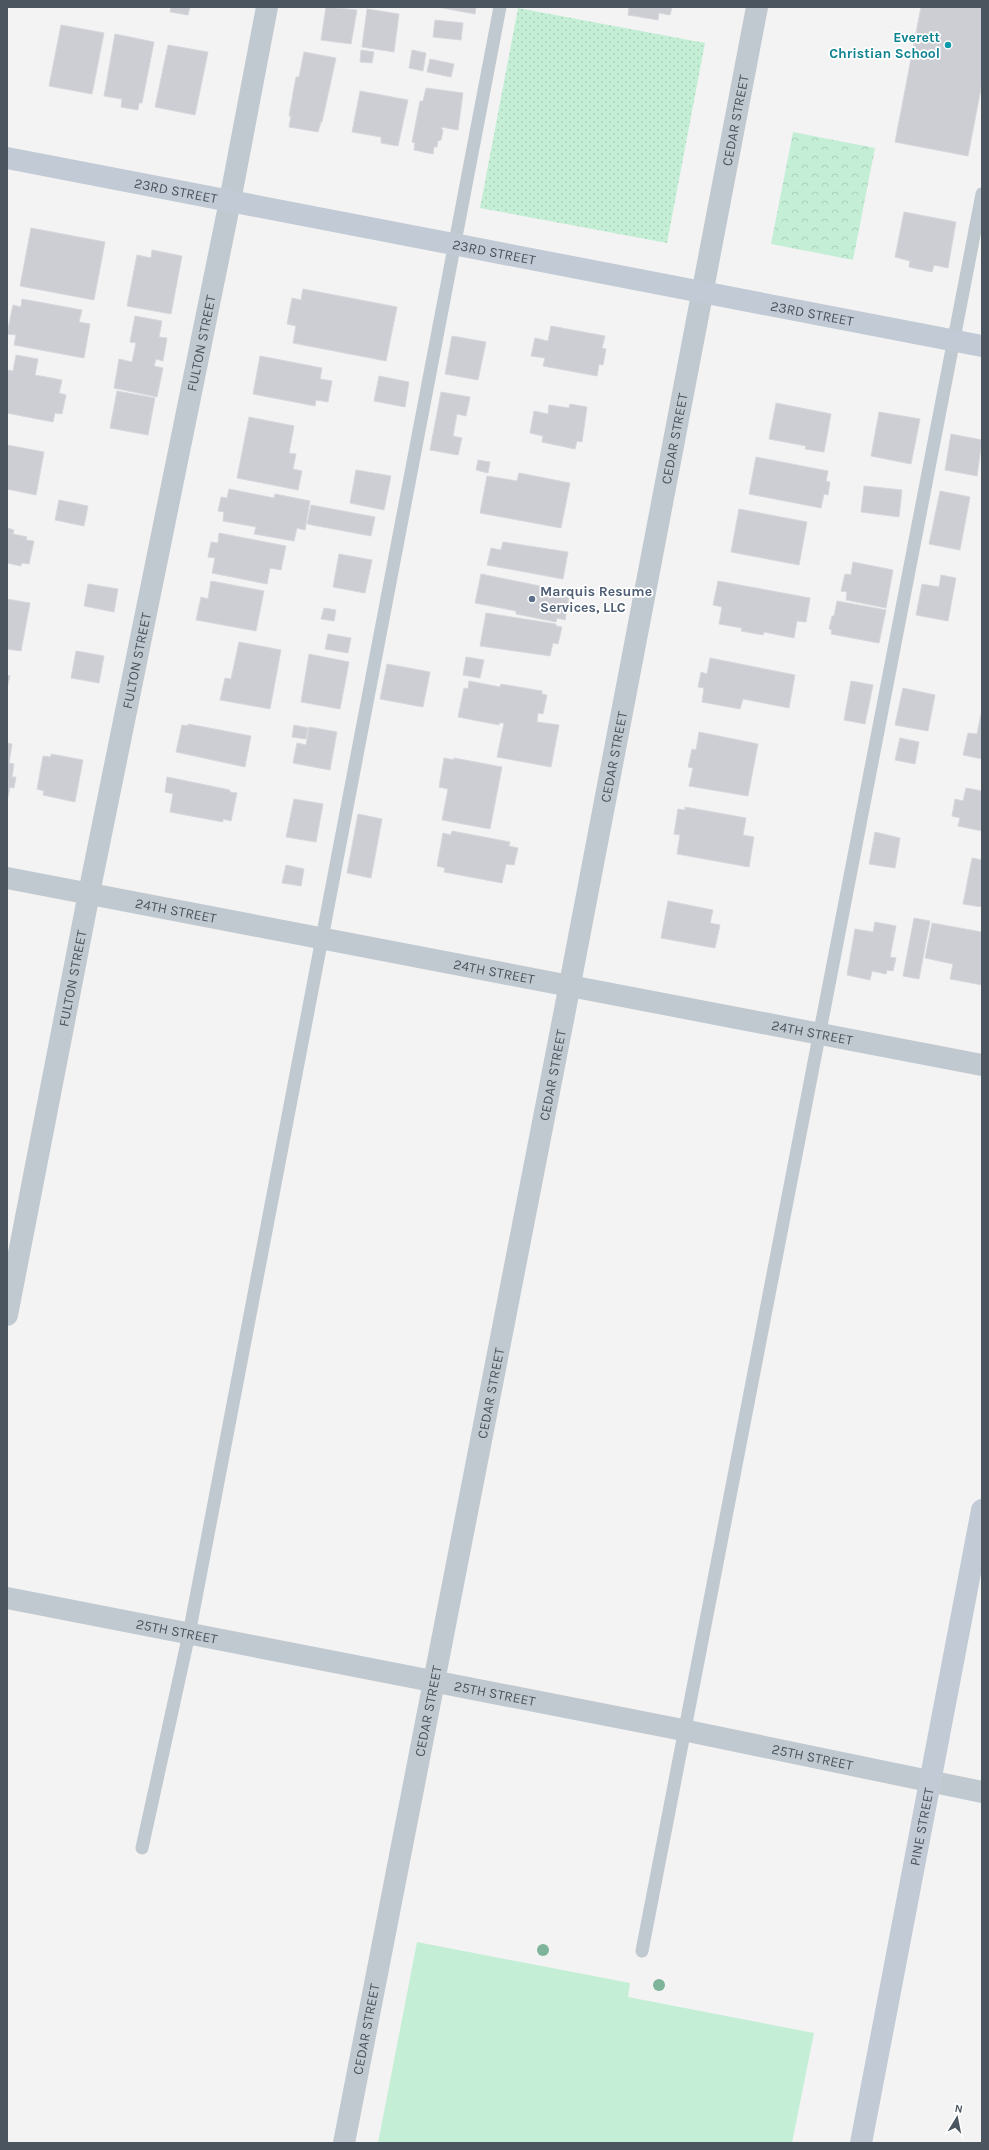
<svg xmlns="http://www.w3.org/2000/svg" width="989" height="2150" font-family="Karla,sans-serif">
<defs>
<pattern id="grass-dots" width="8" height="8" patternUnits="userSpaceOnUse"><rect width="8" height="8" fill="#c4efd6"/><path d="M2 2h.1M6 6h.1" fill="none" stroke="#aacfba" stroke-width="1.8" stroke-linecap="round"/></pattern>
<pattern id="park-crowns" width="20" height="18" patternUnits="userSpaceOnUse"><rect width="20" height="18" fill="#c4efd6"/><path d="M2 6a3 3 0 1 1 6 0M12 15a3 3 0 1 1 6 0" fill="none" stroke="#aacfba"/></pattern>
</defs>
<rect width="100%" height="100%" fill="#f4f3f3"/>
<!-- grass -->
<polygon fill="url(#grass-dots)" points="518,8 705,43 667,243 480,208"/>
<!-- park -->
<polygon fill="url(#park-crowns)" points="793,132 875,148 853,260 771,244"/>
<!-- pitch -->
<polygon fill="#c4efd6" points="417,1942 630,1983 628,1997 814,2033 792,2143 378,2143"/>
<!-- building -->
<g fill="#cdced4" stroke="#d7d8dd">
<polygon points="171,7 190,7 188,15 170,12"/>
<polygon points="326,7 357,10 351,44 321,40"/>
<polygon points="437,7 476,7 475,14"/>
<polygon points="629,7 672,7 670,15 659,13 658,20 628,15"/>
<polygon points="921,7 982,7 982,83 968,156 895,142"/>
<polygon points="367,9 399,14 394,52 362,47"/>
<polygon points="435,20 463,23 461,40 433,37"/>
<polygon points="61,25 104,33 92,94 49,86"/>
<polygon points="115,34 154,42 142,103 139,103 138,110 121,107 122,99 104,96"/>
<polygon points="168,45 208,52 195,115 155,107"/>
<polygon points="361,50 374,52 372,63 360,62"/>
<polygon points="412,50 426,53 423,71 409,68"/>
<polygon points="304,52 336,58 322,122 321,122 318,132 289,127 291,116 289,116 296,77 299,77"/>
<polygon points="430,59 454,64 451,77 427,72"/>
<polygon points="426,88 463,93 458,130 441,127 443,131 441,140 438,141 437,147 434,147 433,154 414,150 415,143 412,142 420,101 423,101"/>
<polygon points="360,91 408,100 398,146 381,143 381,137 352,132"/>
<polygon points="904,212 956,222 948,268 934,265 932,272 909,267 910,261 895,257"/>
<polygon points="31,228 105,242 94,300 20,286"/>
<polygon points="152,250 182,256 171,314 127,306 137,255 151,258"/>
<polygon points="303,289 397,307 386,361 293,343 296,326 287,324 292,298 301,300"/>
<polygon points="22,299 82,310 79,322 90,324 84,358 14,345 16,335 7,334 13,305 21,307"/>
<polygon points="135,316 162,321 159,337 167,338 163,361 156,359 154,366 163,368 157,397 114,388 119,359 132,362 136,343 130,342"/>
<polygon points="551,326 605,336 602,348 606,349 603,365 599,364 597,376 543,366 545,358 531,356 535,338 548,341"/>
<polygon points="452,336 486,342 478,380 445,374"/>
<polygon points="16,355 38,359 35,375 62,380 59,393 66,395 62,414 55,413 53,422 7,413 7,374 8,370 13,371"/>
<polygon points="260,356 322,368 320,379 332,381 328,402 316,400 315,406 253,394"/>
<polygon points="379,376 409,382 405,407 374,401"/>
<polygon points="117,391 155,398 148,435 110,428"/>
<polygon points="441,392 470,397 466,416 457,414 453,436 462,438 458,455 430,450"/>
<polygon points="776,403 831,414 824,452 805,449 806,446 769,439"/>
<polygon points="570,404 587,407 582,442 577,441 575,449 542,442 543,436 530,433 534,411 548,414 549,405 569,408"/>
<polygon points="879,412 920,419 911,464 871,456"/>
<polygon points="249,417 294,426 289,453 296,454 293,469 302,471 298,490 237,478"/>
<polygon points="951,434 982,440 977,476 945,470"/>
<polygon points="7,445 44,452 36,495 7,489"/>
<polygon points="756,457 828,471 826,481 830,482 828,495 824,494 821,508 749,494"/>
<polygon points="478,460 490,462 488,473 476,470"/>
<polygon points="356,470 391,476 384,510 350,503"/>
<polygon points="519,473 570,483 561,528 480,513 487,476 517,481"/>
<polygon points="864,486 902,490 899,517 861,512"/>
<polygon points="229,489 274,498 275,494 310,501 305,530 297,528 294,541 254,534 256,527 223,521 224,512 218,511 221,497 227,498"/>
<polygon points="940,491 970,497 960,550 929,544"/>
<polygon points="59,500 88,506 84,526 55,520"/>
<polygon points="311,505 375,517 371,536 307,524"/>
<polygon points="739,509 807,522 799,565 731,552"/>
<polygon points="7,528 14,530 13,534 27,537 26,540 34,541 29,564 22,563 21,566 7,563 7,565"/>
<polygon points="219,533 286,546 281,570 270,568 267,584 212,573 215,558 208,557 211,542 218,543"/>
<polygon points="503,542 568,552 563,579 487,565 491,548 501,550"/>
<polygon points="339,554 372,560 365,593 333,587"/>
<polygon points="853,562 893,570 886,608 846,600 847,592 841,591 845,574 851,575"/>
<polygon points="481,574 545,587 545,589 562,593 561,596 569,598 565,620 557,618 556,622 516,614 516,611 475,603"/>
<polygon points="941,575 956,578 948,621 916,615 922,584 939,587"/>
<polygon points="211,581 264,591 256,631 196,620 201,597 208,599"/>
<polygon points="718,581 810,598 806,622 797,621 794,638 764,632 763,635 741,631 742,628 719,624 722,607 713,605"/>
<polygon points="88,584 118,589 114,612 84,606"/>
<polygon points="7,599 30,603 21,651 7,649"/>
<polygon points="837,601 886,610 879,643 831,634 832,630 829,629 832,616 834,616"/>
<polygon points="324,608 336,610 334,621 321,619"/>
<polygon points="486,613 556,624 556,626 562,627 558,644 553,643 550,656 480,646"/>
<polygon points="328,634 351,638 348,653 325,649"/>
<polygon points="239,642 281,650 270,709 220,700 225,678 231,679"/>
<polygon points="76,651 104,656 99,683 71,678"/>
<polygon points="309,654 349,662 340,709 301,702"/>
<polygon points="466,657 484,660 480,678 463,675"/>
<polygon points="710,658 795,675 789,708 743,699 740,709 702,702 704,688 698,687 701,672 707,674"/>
<polygon points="387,664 430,672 423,707 380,699"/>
<polygon points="7,675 10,676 7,688"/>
<polygon points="469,681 500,687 501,684 542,691 542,694 547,695 543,714 538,713 537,722 559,725 551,767 497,757 504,723 499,723 499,725 458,717 464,688 468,689"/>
<polygon points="851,681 873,685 865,724 844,720"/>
<polygon points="903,688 935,695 928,731 895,725"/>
<polygon points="981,714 982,714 982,759 963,755 968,733 977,734"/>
<polygon points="188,724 251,736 245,767 176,752 182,725 188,726"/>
<polygon points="294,725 308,728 306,739 292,737"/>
<polygon points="309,727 337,732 330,770 293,763 297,743 306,745"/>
<polygon points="699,732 758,744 748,796 689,786 693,768 688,767 692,749 696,750"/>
<polygon points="900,738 919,742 915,764 895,760"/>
<polygon points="7,743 12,744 9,763 14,764 12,777 16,777 14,788 10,787 8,797"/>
<polygon points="51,754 83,760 75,802 43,795 44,791 37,789 43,756 51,757"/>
<polygon points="444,758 454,760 454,758 502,767 490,829 442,820 448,789 439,787"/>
<polygon points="167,777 230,790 230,792 237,793 231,821 223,819 223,822 170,812 173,794 165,792"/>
<polygon points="966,788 982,791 982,831 958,826 960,818 952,816 955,799 963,801"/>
<polygon points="294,799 323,804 316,842 286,837"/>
<polygon points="685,807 746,818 743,835 754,837 749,867 677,854 680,835 674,834 678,809 685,810"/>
<polygon points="358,814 382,819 371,878 347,873"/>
<polygon points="452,831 510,842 509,846 518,848 514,865 506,864 502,883 444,872 445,868 437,866 443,833 451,835"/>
<polygon points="875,832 900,838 895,868 869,864"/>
<polygon points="972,858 982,860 982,907 963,904"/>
<polygon points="286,865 304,869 301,886 282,883"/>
<polygon points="668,901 713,910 710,923 720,925 715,948 661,938"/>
<polygon points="914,918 930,921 919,979 903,976"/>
<polygon points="875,922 896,926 890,957 896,958 893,971 887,970 886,974 872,971 870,980 847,975 855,929 873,932"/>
<polygon points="932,923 982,932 982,985 950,979 953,964 925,958"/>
</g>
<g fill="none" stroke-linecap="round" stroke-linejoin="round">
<!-- lane -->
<g stroke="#c1c9d0" stroke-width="13">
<polyline points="142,1848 189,1634 500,7"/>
<polyline points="642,1951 982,194"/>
</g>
<!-- street -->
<g stroke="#c1c9d0" stroke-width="22">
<path id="s1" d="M7,878L982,1065"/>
<path id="s2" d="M7,1315L89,893L230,201L267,7"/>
<path id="s3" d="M7,1598L683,1730L982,1792"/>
<path id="s4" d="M344,2143C418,1756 496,1371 570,984C633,658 694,332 757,7"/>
</g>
<!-- secondary -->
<g stroke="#c1cad5" stroke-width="22">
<path id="s5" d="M7,158L982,346"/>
<path id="s6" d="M861,2143L982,1510"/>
</g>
</g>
<!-- trees -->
<g fill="#7db49a">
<circle cx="543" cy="1950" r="6"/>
<circle cx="659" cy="1985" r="6"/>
</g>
<!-- markers -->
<circle fill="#0f9aa8" stroke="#fff" stroke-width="1.5" cx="948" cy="45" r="4"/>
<circle fill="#5c6f8a" stroke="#fff" stroke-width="1.5" cx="532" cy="599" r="4"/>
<g text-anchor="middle" stroke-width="3.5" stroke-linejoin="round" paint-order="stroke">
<!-- culture labels -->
<g font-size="14" font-weight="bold" fill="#0d838f" stroke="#fff" text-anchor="end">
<text x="940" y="42">Everett<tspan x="940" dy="16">Christian School</tspan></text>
</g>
<!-- street labels -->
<g font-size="14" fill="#4b555f" stroke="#fff">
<text dy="5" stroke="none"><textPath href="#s4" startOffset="2060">CEDAR STREET</textPath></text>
<text dy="5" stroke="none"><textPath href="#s5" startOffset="172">23RD STREET</textPath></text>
<text dy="5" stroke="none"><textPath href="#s5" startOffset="496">23RD STREET</textPath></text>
<text dy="5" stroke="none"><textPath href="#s5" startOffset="820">23RD STREET</textPath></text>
<text dy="5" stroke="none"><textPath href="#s2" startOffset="991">FULTON STREET</textPath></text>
<text dy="5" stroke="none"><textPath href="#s4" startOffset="1736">CEDAR STREET</textPath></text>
<text dy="5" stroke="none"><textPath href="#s2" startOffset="667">FULTON STREET</textPath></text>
<text dy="5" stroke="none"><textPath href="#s4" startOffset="1412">CEDAR STREET</textPath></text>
<text dy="5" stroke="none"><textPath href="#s1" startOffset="172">24TH STREET</textPath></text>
<text dy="5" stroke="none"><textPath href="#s1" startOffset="496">24TH STREET</textPath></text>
<text dy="5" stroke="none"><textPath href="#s2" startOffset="343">FULTON STREET</textPath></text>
<text dy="5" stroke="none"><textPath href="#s1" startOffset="820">24TH STREET</textPath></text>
<text dy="5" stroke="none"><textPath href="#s4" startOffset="1088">CEDAR STREET</textPath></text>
<text dy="5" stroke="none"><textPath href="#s4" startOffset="764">CEDAR STREET</textPath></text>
<text dy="5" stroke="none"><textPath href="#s3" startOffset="173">25TH STREET</textPath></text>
<text dy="5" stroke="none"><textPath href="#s3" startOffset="497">25TH STREET</textPath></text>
<text dy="5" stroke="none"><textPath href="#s4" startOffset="440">CEDAR STREET</textPath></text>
<text dy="5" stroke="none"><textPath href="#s3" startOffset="821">25TH STREET</textPath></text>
<text dy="5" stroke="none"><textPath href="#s6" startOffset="322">PINE STREET</textPath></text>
<text dy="5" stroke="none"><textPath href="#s4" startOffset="116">CEDAR STREET</textPath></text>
</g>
<!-- service labels -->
<g font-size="14" font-weight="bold" fill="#4e5e75" stroke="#fff" text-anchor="start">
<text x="540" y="596">Marquis Resume<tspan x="540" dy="16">Services, LLC</tspan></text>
</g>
</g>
<!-- border -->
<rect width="989" height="2150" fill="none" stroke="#4b555f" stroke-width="16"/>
<!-- north arrow -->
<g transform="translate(957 2118) rotate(10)" stroke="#ffffff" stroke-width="3" paint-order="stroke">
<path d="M0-3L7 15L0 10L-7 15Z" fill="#4b555f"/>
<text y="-6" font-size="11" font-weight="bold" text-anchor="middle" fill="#4b555f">N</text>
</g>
</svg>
